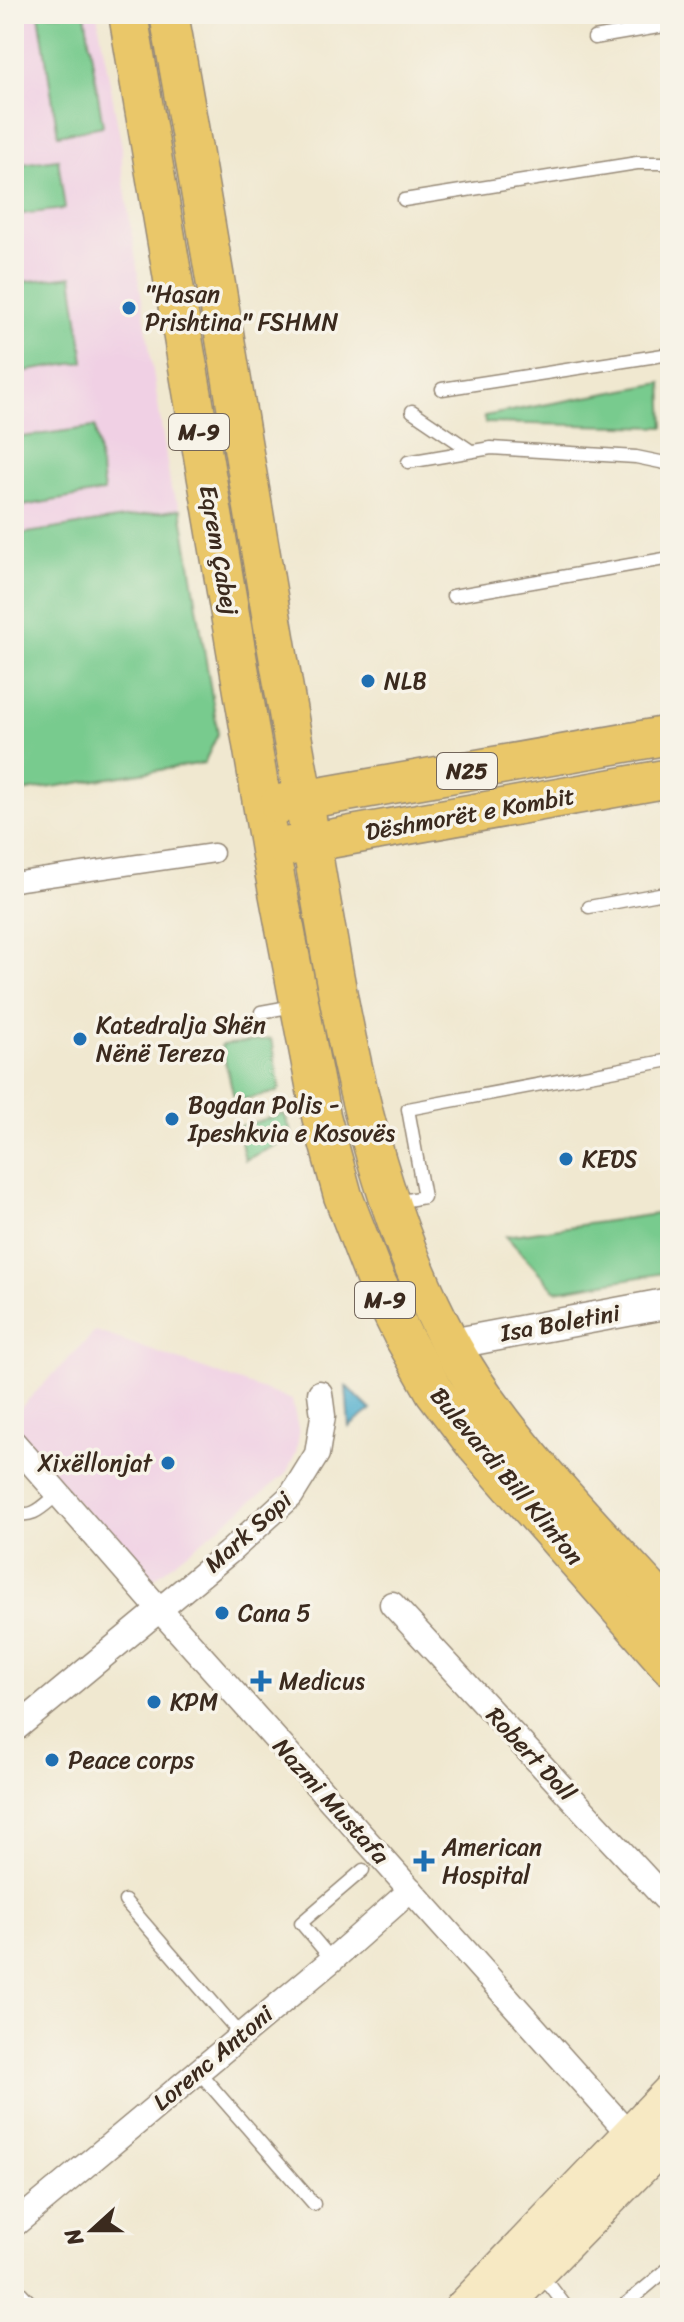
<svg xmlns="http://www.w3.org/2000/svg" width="684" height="2322" font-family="Sriracha,sans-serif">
<rect width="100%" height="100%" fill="#f7f3e8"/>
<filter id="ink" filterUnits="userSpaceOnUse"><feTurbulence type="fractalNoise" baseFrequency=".0125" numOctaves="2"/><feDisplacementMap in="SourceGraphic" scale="16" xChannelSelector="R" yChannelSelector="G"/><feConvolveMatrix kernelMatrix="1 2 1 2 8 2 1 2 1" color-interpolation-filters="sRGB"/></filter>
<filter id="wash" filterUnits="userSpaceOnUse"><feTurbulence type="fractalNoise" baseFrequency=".006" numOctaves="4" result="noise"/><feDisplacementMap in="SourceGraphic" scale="32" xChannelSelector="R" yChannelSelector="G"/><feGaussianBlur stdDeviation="1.8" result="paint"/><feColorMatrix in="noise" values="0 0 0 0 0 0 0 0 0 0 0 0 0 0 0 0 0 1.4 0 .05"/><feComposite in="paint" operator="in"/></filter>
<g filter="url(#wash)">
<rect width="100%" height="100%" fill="#f0e8d0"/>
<!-- built -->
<g fill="#f0d0e4">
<polygon points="14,14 97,14 122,148 122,169 171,489 181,509 14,535"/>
<polygon points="96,1331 292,1400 299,1434 296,1453 286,1474 145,1586 14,1425 14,1414"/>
</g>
<!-- green -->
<g fill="#78cb8e" stroke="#5a7a56" stroke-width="2">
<polygon points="39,14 85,14 103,126 58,135"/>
<polygon points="58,159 65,209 14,215 14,165"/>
<polygon points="72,276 84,362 14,373 14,283"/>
<polygon points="662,383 664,427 485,423 484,416"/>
<polygon points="95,427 104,492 17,507 14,483 14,438"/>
<polygon points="181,509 218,734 204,763 14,793 14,535"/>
<polygon points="271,1039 280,1087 277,1092 235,1101 221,1045"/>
<polygon points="284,1114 292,1133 287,1140 245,1160 238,1127"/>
<polygon points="670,1212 670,1272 556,1291 506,1236"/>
</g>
<!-- water -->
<polygon fill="#4eadcd" stroke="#446c76" stroke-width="2" points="346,1386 371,1410 349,1427"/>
</g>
<g filter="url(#ink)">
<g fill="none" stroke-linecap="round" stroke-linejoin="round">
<!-- service casing -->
<g stroke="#968977" stroke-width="15">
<g id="service">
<polyline points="594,38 670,25"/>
<polyline points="404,200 637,163 670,163"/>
<polyline points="442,389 670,354"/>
<polyline points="412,411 471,451"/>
<polyline points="408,462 491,448 636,457 670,464"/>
<polyline points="453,596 670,558"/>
<polyline points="589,907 670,892"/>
<polyline points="261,1012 294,1006"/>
<polyline points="396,1202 424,1197 408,1109 670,1060"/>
<path d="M14,1511C32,1521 44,1505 58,1494"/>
<polyline points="125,1901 241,2035"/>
<polyline points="332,1960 301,1923 363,1870"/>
<polyline points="198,2071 314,2204"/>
<polyline points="536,2275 551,2287 567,2308"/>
<polyline points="149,2308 162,2308"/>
<polyline points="621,2308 670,2267"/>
</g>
</g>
<!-- pedestrian casing -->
<g stroke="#968977" stroke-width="21">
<polyline id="pedestrian" points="14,882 214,853"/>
</g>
<!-- minor casing -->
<g stroke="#968977" stroke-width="27">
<g id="minor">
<polyline points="14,1443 159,1609 640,2146"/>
<polyline points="392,1604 670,1904"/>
<polyline points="14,1730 228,1553 291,1496 317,1454 323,1416 320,1393"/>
<polyline points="14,2225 332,1960 411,1890"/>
<polyline points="14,2294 27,2308"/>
</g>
</g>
<!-- tertiary casing -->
<g stroke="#968977" stroke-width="33">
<polyline id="tertiary" points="451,1344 670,1303"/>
</g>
<!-- secondary casing -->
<g stroke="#968977" stroke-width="37">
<g id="secondary">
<polyline points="462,2308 670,2091"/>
<polyline points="503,2308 670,2138"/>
</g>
</g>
<!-- primary casing -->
<g stroke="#968977" stroke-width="41">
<g id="primary">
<polyline points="128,14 270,850 321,1116 343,1196 375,1279 403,1336 435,1392 476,1446 670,1666"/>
<path d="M169,14C217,276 256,540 304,802C337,985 359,1172 448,1339C501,1438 595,1528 670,1612"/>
<polyline points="279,804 670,735"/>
<polyline points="285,847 670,778"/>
</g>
</g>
<!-- service -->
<use href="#service" stroke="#fff" stroke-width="12"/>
<!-- pedestrian -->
<use href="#pedestrian" stroke="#fff" stroke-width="18"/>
<!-- minor -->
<use href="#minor" stroke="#fff" stroke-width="24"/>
<!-- tertiary -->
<use href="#tertiary" stroke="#fff" stroke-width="30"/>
<!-- secondary -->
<use href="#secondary" stroke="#f7e9c3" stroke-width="34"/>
<!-- primary -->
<use href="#primary" stroke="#eac769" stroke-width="38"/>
</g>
</g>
<!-- markers -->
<g fill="#1f6fb2" stroke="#f7f3e8" stroke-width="3">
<circle cx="129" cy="308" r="8"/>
<circle cx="368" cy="681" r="8"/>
<circle cx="80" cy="1039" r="8"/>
<circle cx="172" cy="1119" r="8"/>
<circle cx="566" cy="1159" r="8"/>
<circle cx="168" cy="1463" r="8"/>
<circle cx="222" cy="1613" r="8"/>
<path d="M257 1669h8v8h8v8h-8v8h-8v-8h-8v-8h8z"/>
<circle cx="154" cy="1702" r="8"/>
<circle cx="52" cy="1760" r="8"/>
<path d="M420 1849h8v8h8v8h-8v8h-8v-8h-8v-8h8z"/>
</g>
<g text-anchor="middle" stroke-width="7" stroke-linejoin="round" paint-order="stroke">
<!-- shield labels -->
<g fill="#f7f3e8" stroke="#73665b" stroke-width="2">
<rect x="169" y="414" width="60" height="36" rx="6"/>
<rect x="437" y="753" width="60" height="36" rx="6"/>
<rect x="355" y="1282" width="60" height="36" rx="6"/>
</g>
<g font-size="22" font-weight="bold" fill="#3b2a1e">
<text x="199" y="440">M-9</text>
<text x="467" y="779">N25</text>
<text x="385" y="1308">M-9</text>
</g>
<!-- poi labels -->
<g font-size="24" fill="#3b2a1e" stroke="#f7f3e8" text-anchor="start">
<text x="145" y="302">"Hasan<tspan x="145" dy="28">Prishtina" FSHMN</tspan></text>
<text x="384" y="689">NLB</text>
<text x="96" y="1033">Katedralja Shën<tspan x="96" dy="28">Nënë Tereza</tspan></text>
<text x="188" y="1113">Bogdan Polis -<tspan x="188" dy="28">Ipeshkvia e Kosovës</tspan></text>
<text x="582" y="1167">KEDS</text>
<text x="152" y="1471" text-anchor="end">Xixëllonjat</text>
<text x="238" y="1621">Cana 5</text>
<text x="279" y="1689">Medicus</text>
<text x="170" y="1710">KPM</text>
<text x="68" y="1768">Peace corps</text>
<text x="442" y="1855">American<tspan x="442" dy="28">Hospital</tspan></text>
</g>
<!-- street labels -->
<g font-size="24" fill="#3b2a1e" stroke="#f7f3e8">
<text transform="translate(219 550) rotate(80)" y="8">Eqrem Çabej</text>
<text transform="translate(470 814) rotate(-10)" y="8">Dëshmorët e Kombit</text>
<text transform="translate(560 1323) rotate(-10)" y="8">Isa Boletini</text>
<text transform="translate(507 1476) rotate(50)" y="8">Bulevardi Bill Klinton</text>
<text transform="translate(248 1532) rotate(-42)" y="8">Mark Sopi</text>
<text transform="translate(531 1754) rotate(47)" y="8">Robert Doll</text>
<text transform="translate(331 1801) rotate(48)" y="8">Nazmi Mustafa</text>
<text transform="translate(213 2058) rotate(-40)" y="8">Lorenc Antoni</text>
</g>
</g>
<!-- margin -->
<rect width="684" height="2322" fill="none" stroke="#f7f3e8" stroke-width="48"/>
<!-- north arrow -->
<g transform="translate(92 2230) rotate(249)" stroke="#f7f3e8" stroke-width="6" paint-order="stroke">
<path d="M0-6L14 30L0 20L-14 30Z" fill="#3b2a1e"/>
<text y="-12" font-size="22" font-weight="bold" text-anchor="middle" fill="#3b2a1e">N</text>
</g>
</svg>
